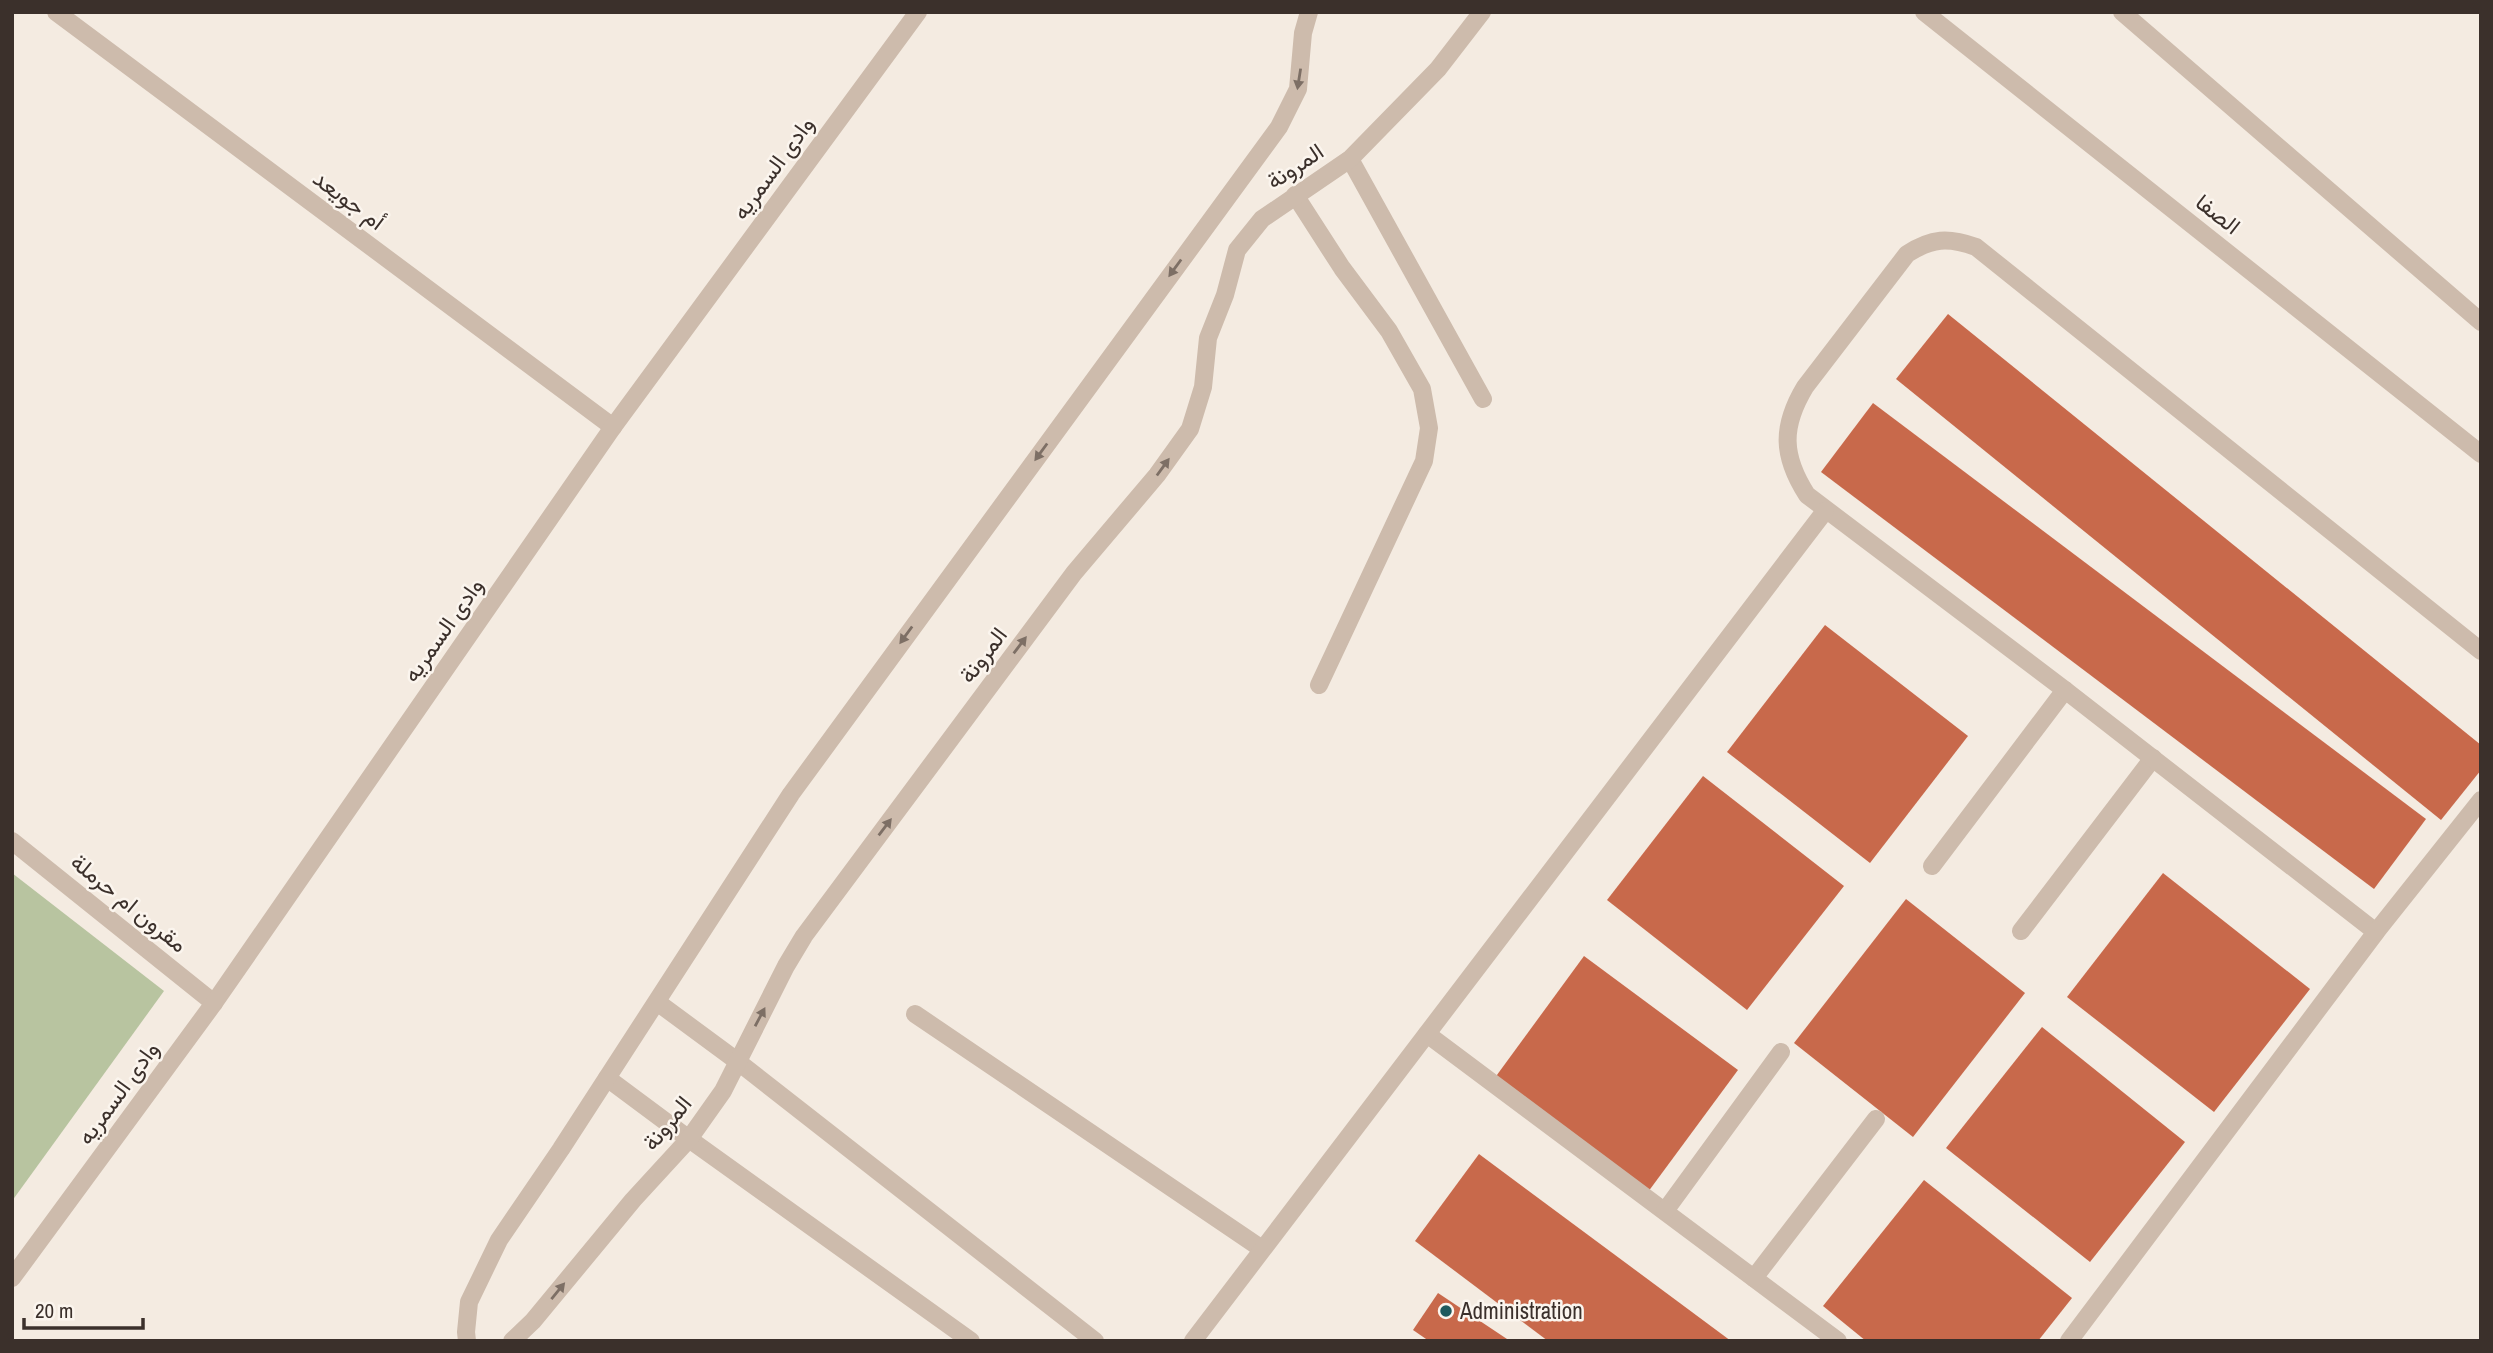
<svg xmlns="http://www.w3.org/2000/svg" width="2493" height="1353" font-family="'Archivo Narrow',Vazirmatn,sans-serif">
<rect width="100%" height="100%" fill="#f4ebe1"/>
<!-- green -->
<polygon fill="#b8c4a0" points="12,873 164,991 12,1201"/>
<!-- building -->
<g fill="#c8694b">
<polygon points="1948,314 2481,745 2481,770 2441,820 1896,379"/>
<polygon points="1873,403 2426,819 2374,889 1821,472"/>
<polygon points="1825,625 1968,736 1870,863 1727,752"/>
<polygon points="1703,776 1844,886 1747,1010 1607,900"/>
<polygon points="2163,873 2310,989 2214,1112 2067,997"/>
<polygon points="1906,899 2025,993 1913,1137 1794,1043"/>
<polygon points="1584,956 1738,1070 1648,1192 1494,1079"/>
<polygon points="2042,1027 2185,1142 2090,1262 1946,1148"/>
<polygon points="1479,1154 1731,1341 1548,1341 1415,1241"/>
<polygon points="1924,1180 2072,1298 2038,1341 1866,1341 1823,1306"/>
<polygon points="1438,1293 1510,1341 1429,1341 1413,1330"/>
</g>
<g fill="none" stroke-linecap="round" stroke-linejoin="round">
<!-- service -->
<g stroke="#cdbbac" stroke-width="18">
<polyline points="1350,159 1483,399"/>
<polyline points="1932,866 2065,690"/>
<polyline points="2021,931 2153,758"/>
<path d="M2376,932L2065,690L1807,495C1782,456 1781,427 1805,387L1907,254C1932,238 1948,237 1976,247L2481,651"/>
<polyline points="915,1014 1262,1249"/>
<polyline points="1427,1034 1838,1341"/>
<polyline points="1665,1211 1781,1052"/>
<polyline points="1754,1278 1876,1119"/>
<polyline points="1193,1341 1825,511"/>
<polyline points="2069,1341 2376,932 2481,800"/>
</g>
<!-- minor -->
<g stroke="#cdbbac" stroke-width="18">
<polyline points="56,12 613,427"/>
<polyline points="1924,12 2481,454"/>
<polyline points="2122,12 2481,322"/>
<polyline points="1295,195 1342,268 1389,331 1422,389 1429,428 1424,461 1319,685"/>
<polyline points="12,841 214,1003"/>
<polyline points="657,1002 737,1061 1095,1341"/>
<polyline points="607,1078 689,1139 971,1341"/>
<polyline points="12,1278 214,1003 613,427 918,12"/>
<polyline points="467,1341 466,1332 469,1302 499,1240 561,1149 791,794 1279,127 1298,89 1303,33 1309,12"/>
<polyline points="512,1341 533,1321 633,1200 689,1139 723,1091 786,966 804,936 1074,573 1157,475 1190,429 1203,387 1208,338 1225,295 1237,250 1262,219 1350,159 1438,69 1482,12"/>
</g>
</g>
<!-- one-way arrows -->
<defs><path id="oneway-solid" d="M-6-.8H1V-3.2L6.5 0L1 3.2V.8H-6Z" transform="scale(1.75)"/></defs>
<g fill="#7d6f65">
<use href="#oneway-solid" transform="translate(1299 79) rotate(99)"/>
<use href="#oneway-solid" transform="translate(1175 268) rotate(126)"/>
<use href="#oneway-solid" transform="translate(1041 452) rotate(126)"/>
<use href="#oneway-solid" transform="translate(1163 467) rotate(-54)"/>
<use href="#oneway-solid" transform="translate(906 635) rotate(126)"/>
<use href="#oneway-solid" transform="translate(1020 645) rotate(-53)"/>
<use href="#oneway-solid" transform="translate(885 827) rotate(-53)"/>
<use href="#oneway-solid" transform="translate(760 1017) rotate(-62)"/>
<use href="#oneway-solid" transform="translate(558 1291) rotate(-51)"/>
</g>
<!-- markers -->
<circle fill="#1f5a5e" stroke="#fbf5ee" stroke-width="2.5" cx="1446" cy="1311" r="7"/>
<g text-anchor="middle" stroke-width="5" stroke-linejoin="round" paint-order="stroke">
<!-- street labels -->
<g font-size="23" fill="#3b302b" stroke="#fbf5ee">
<text transform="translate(1295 166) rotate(-34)" y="8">المرونة</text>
<text transform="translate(773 168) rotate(-54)" y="8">وادى السمريه</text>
<text transform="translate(349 200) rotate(37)" y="8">أم جويعد</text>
<text transform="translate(2218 214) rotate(38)" y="8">الصفا</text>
<text transform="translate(443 630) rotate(-55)" y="8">وادى السمريه</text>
<text transform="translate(983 655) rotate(-53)" y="8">المرونة</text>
<text transform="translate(129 903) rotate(39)" y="8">مقرون ام حرملة</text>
<text transform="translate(118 1093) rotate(-54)" y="8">وادى السمريه</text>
<text transform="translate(667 1123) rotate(-51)" y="8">المرونة</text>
</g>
<!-- poi labels -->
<g font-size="23" fill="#3b302b" stroke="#fbf5ee" text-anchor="start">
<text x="1460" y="1319">Administration</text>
</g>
</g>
<!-- border -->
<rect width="2493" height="1353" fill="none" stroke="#3b302b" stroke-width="28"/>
<!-- scale -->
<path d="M24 1318v10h119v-10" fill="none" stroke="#3b302b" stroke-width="3.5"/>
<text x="35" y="1318" font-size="21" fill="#3b302b" stroke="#fbf5ee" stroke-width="5" paint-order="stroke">20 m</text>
</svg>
